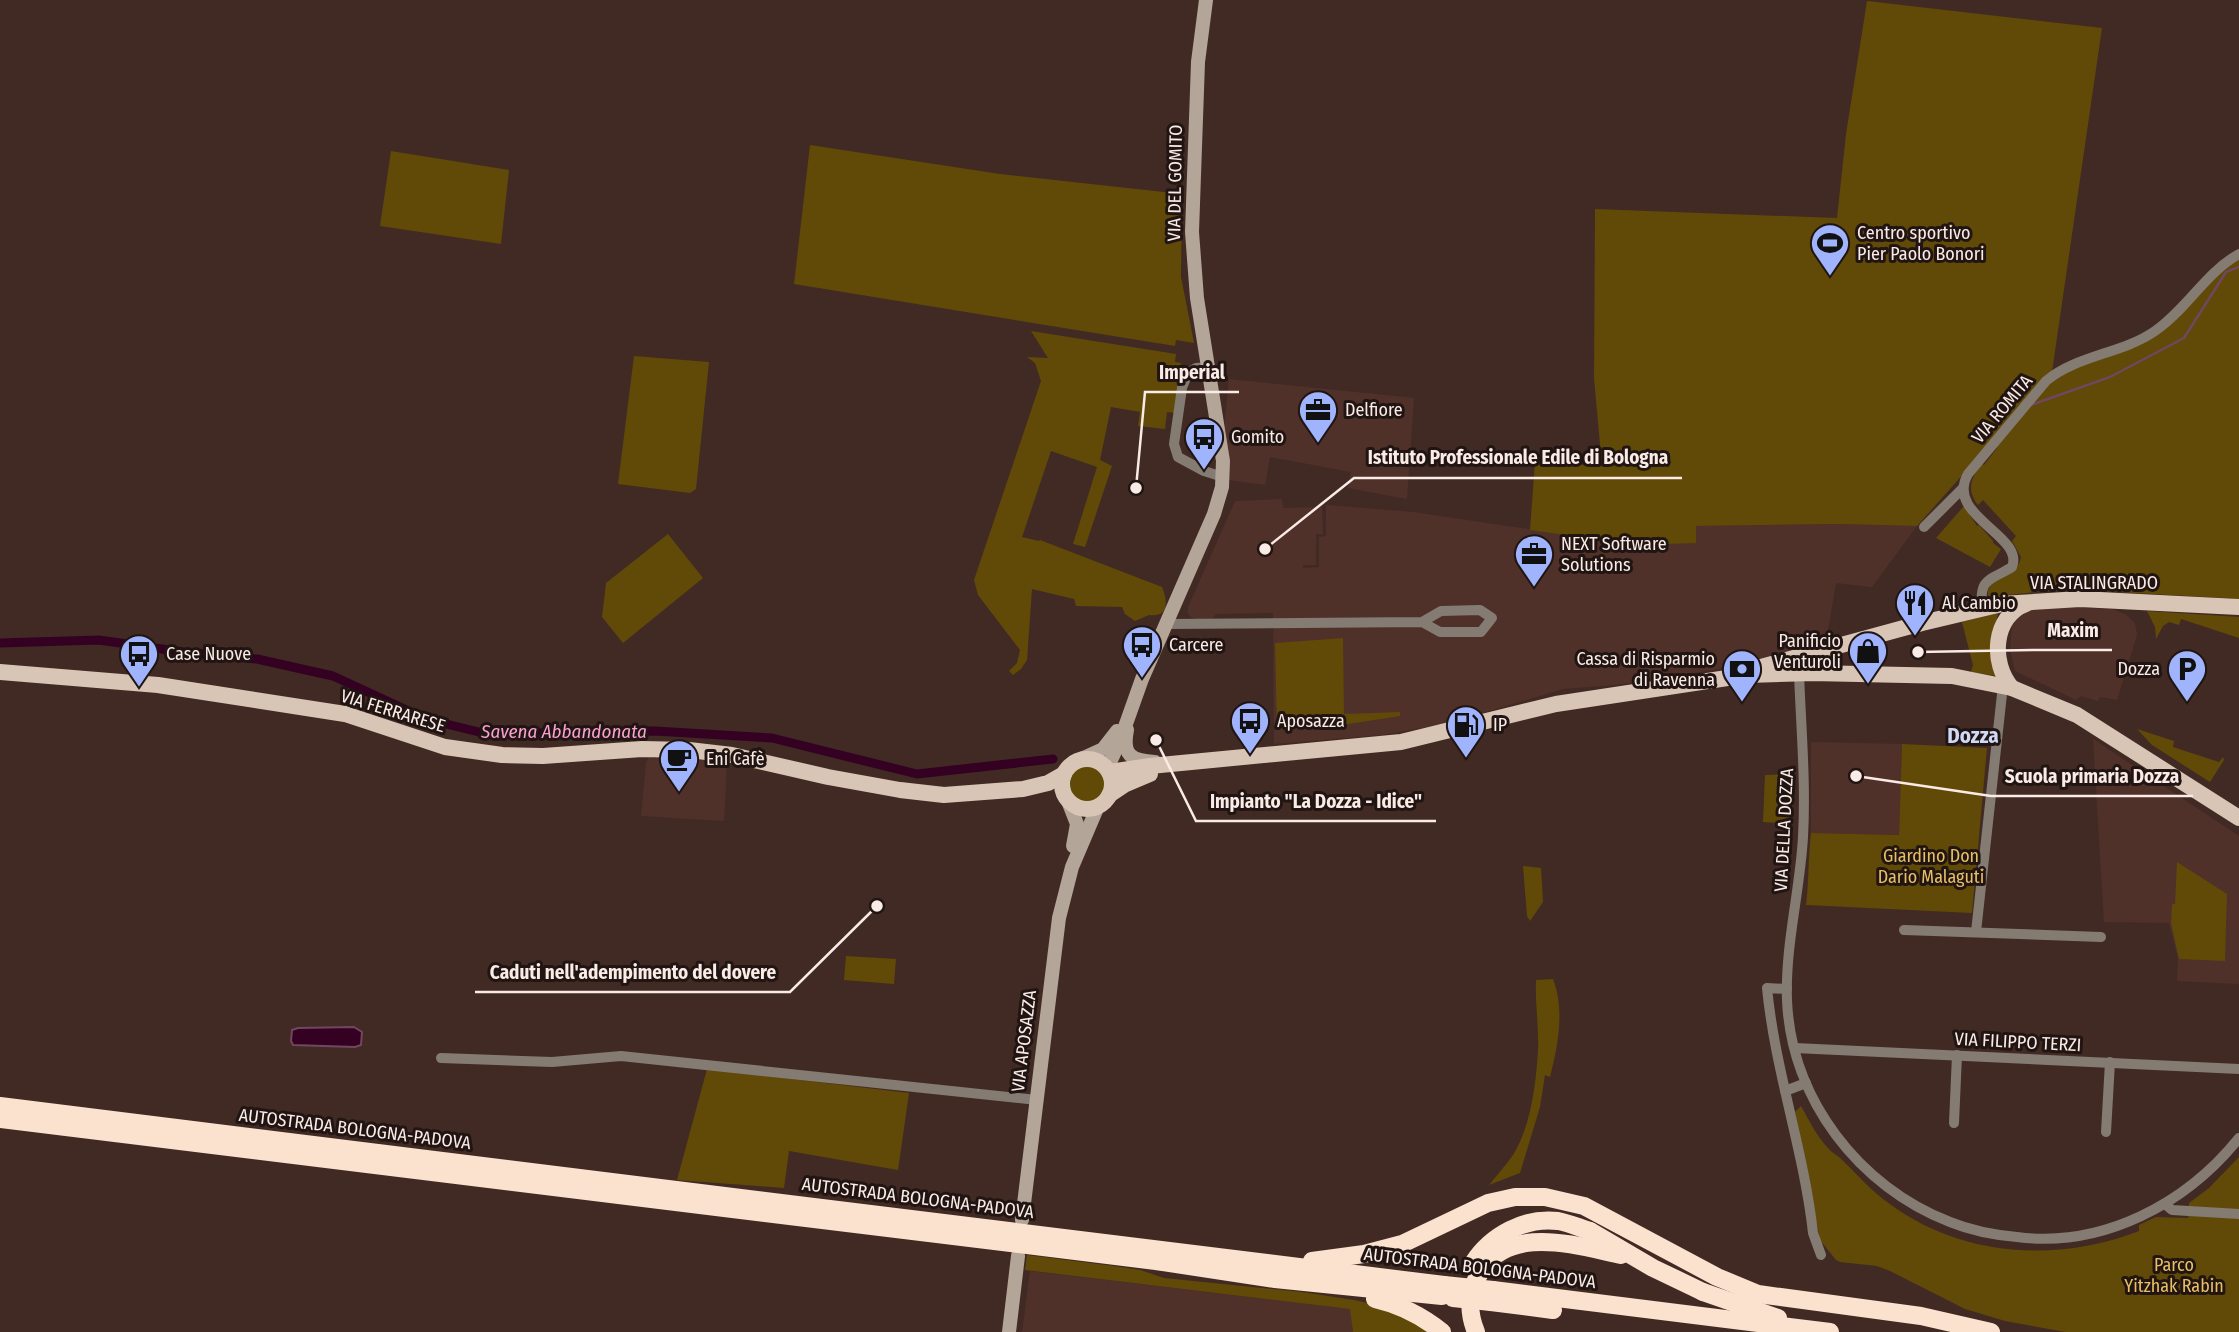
<svg xmlns="http://www.w3.org/2000/svg" width="2239" height="1332" font-family="'Fira Sans Condensed',sans-serif">
<rect width="100%" height="100%" fill="#412a23"/>
<!-- built -->
<g fill="#4f3129">
<polygon points="1229,379 1414,398 1407,499 1348,488 1351,472 1270,457 1265,485 1229,480 1224,430"/>
<polygon points="1282,499 1283,508 1322,507 1323,534 1316,534 1316,565 1303,565 1303,568 1319,567 1319,537 1326,536 1326,505 1413,512 1637,545 1696,526 1839,524 1917,526 1872,587 1836,583 1826,642 1713,670 1615,685 1563,689 1456,721 1427,727 1382,735 1274,744 1273,613 1216,614 1211,621 1204,621 1192,618 1188,614 1188,607 1235,501"/>
<polygon points="2065,607 2112,609 2125,614 2135,623 2137,635 2117,700 2100,697 2098,701 2081,696 2076,700 2015,671 2010,650 2012,627 2017,618 2028,611"/>
<polygon points="2093,739 2239,836 2239,984 2177,981 2178,959 2169,923 2104,922"/>
<polygon points="1811,742 1902,744 1899,835 1811,833"/>
<polygon points="649,757 727,761 724,821 641,816 646,763"/>
<polygon points="1030,1271 1351,1309 1353,1332 1022,1332"/>
</g>
<!-- green -->
<g fill="#614908">
<path d="M1867,1L2102,28L2052,372L2127,347L2186,303L2239,257V599L2083,590L2046,591L1988,597C1985,573 2018,579 2021,557L2012,541L2016,536L1983,500L1978,505C1966,490 1971,477 1982,464L1984,465L1997,448L1996,446L2023,407L1917,526L1839,524L1696,526V543L1637,545L1530,530L1535,462L1602,466L1594,378L1595,209L1837,218L1846,134Z"/>
<polygon points="810,145 1000,174 1182,194 1181,277 1194,343 1176,340 1175,346 794,284"/>
<polygon points="391,151 509,170 501,244 380,226"/>
<path d="M1031,331L1176,354L1175,362L1181,363L1175,413L1167,412L1165,429L1138,426L1140,412L1111,407L1100,460L1112,466L1085,547L1073,544L1097,467L1051,451L1022,537L1039,541L1040,540L1162,587C1168,601 1169,618 1149,615L1135,621L1125,614L1122,607L1076,606L1074,599L1032,589L1027,660L1021,669L1013,675L1009,671L1017,663L1020,650L978,595L974,580L1041,381L1035,363L1027,357L1048,358Z"/>
<polygon points="634,356 709,362 696,489 690,493 618,484"/>
<polygon points="1964,506 1977,526 1979,525 1993,541 1993,543 2001,549 1990,567 1936,538"/>
<polygon points="668,534 703,578 623,643 602,617 606,583"/>
<polygon points="2147,611 2239,617 2239,638 2181,619 2179,625 2169,622 2163,626 2156,639 2155,627"/>
<polygon points="1998,613 1994,631 1996,676 1971,672 1973,665 1962,622"/>
<polygon points="1343,638 1344,714 1400,712 1400,716 1342,725 1277,730 1275,643"/>
<polygon points="2137,729 2174,741 2173,747 2219,762 2223,757 2224,760 2210,782 2152,745"/>
<path d="M1902,744L1987,748L1972,913L1806,905C1809,881 1808,858 1811,833L1899,835Z"/>
<circle cx="1087" cy="784" r="19"/>
<polygon points="1793,774 1792,824 1763,822 1765,775"/>
<polygon points="2177,862 2227,894 2225,961 2179,959 2171,923 2172,904 2175,904"/>
<polygon points="1523,866 1541,868 1543,902 1530,921 1527,916"/>
<polygon points="846,956 896,959 894,984 844,980"/>
<path d="M1553,979C1565,1010 1558,1046 1550,1077L1545,1075L1540,1107L1520,1173L1489,1185C1497,1175 1506,1165 1513,1155C1531,1126 1536,1084 1538,1050C1539,1027 1535,1004 1536,980Z"/>
<polygon points="707,1069 909,1093 898,1170 789,1151 784,1188 677,1180"/>
<path d="M1801,1106C1809,1120 1816,1135 1827,1147C1830,1151 1835,1154 1839,1157C1856,1173 1871,1191 1890,1204C1961,1257 2058,1263 2139,1231V1225L2156,1217L2188,1218L2189,1203L2209,1188L2239,1157V1332H2065L2005,1321L1965,1309L1890,1271L1877,1266L1840,1262L1836,1260L1820,1240L1795,1112Z"/>
<polygon points="1027,1255 1114,1266 1140,1270 1164,1278 1302,1292 1354,1300 1377,1305 1434,1332 1353,1332 1350,1309 1025,1270"/>
</g>
<!-- water -->
<polygon fill="#350123" stroke="#70475e" stroke-width="2" points="354,1027 362,1032 361,1045 355,1047 293,1045 291,1041 292,1030 298,1028"/>
<g fill="none" stroke-linecap="round" stroke-linejoin="round">
<!-- stream -->
<polyline stroke="#70475e" stroke-width="2.5" points="2031,405 2110,377 2184,338 2226,272 2239,267"/>
<!-- canal -->
<polyline stroke="#350123" stroke-width="9" points="0,643 99,640 183,652 257,659 333,676 426,719 487,734 655,731 772,738 917,774 1053,759"/>
<!-- street -->
<g stroke="#847b73" stroke-width="10">
<polyline points="1208,367 1196,368 1188,373 1182,388 1174,444 1178,457 1204,471 1223,477"/>
<polyline points="1924,527 1963,488"/>
<path d="M1982,608C1979,577 1990,581 2012,567C2025,535 1944,516 1968,474L2046,381C2077,355 2122,354 2155,331C2187,309 2205,273 2239,254"/>
<polyline points="1167,624 1422,622 1440,632 1481,632 1492,618 1480,610 1441,611 1422,622"/>
<polyline points="1867,638 1871,674"/>
<path d="M1808,654L1801,666L1799,673C1801,728 1806,782 1803,837C1800,891 1785,946 1787,1000C1791,1099 1859,1187 1950,1222C1972,1231 1994,1235 2017,1237C2103,1248 2186,1204 2239,1138"/>
<polyline points="1904,930 2101,937"/>
<polyline points="1976,932 2003,685"/>
<path d="M1787,989L1767,988C1775,1071 1804,1151 1813,1233L1821,1255"/>
<polyline points="1795,1048 2239,1069"/>
<polyline points="441,1058 552,1062 621,1056 1037,1100"/>
<polyline points="1785,1091 1806,1083"/>
<polyline points="1954,1123 1957,1055"/>
<polyline points="2106,1132 2110,1062"/>
<polyline points="2165,1204 2172,1210 2239,1214"/>
</g>
<!-- secondary -->
<g stroke="#b4a599" stroke-width="14">
<path d="M1127,730C1122,755 1131,761 1155,762"/>
<polyline points="1081,759 1103,749 1117,731"/>
<polyline points="1107,769 1121,738 1142,679 1214,514 1222,487 1223,461 1197,298 1192,232 1198,62 1206,0"/>
<polyline points="1068,801 1077,824 1073,846"/>
<polyline points="1022,1220 1059,918 1072,867 1098,806"/>
<polyline points="1009,1332 1018,1256"/>
</g>
<!-- primary -->
<g stroke="#d9c5b5" stroke-width="16">
<polyline points="1757,668 1922,623 2002,604 2080,599 2239,607"/>
<polyline points="0,672 158,685 345,714 445,747 502,755 543,756 642,749 689,750 732,755 828,777 900,790 944,795 1023,789 1048,783 1064,774"/>
<path d="M2012,688C1990,663 1993,616 2026,604"/>
<circle cx="1087" cy="784" r="25"/>
<polyline points="1109,772 1150,766 1401,742 1556,704 1747,675 1812,673 1952,676 2012,688 2077,715 2239,818"/>
<polyline points="1109,795 1124,785 1150,774"/>
</g>
<!-- highway -->
<g stroke="#fae2cf" stroke-width="18">
<polyline points="0,1106 1444,1285"/>
<polyline points="0,1119 1156,1261 1275,1279 1442,1296"/>
<polyline points="1312,1261 1364,1254 1402,1244 1488,1203 1515,1197 1545,1197 1584,1206 1717,1277 1758,1294 1921,1316 1991,1332"/>
<path d="M1473,1263C1491,1235 1525,1217 1558,1221C1569,1223 1580,1228 1590,1231"/>
<polyline points="1493,1290 1830,1332"/>
<polyline points="1703,1292 1778,1318"/>
<path d="M1375,1299C1401,1305 1421,1315 1442,1332"/>
<polyline points="1491,1302 1553,1310"/>
<path d="M1476,1332C1469,1315 1468,1296 1476,1280C1502,1222 1574,1245 1621,1255"/>
</g>
<!-- highway-bridge -->
<g stroke="#fae2cf" stroke-width="18">
<polyline points="1590,1231 1653,1268 1703,1292"/>
<polyline points="1444,1285 1493,1290"/>
<polyline points="1453,1298 1491,1302"/>
</g>
</g>
<!-- icons -->
<defs>
<g id="stadium-pin" transform="scale(2.0125)"><path d="M0 17L-7.5 6A9.5 9.5 0 1 1 7.5 6Z" fill="#a0b3fd" stroke="#201512"/><path d="M0-5a6.5 5 0 1 0 0 10a6.5 5 0 1 0 0-10ZM-3.5-1.8h7v3.6h-7Z" fill="#111"/></g>
<g id="office-pin" transform="scale(2.0125)"><path d="M0 17L-7.5 6A9.5 9.5 0 1 1 7.5 6Z" fill="#a0b3fd" stroke="#201512"/><path d="M-6-3h4V-5.5h4V-3h4V5H-6ZM-1-4.5V-3h2v-1.5ZM-6 0V1H6V0Z" fill="#111"/></g>
<g id="bus-pin" transform="scale(2.0125)"><path d="M0 17L-7.5 6A9.5 9.5 0 1 1 7.5 6Z" fill="#a0b3fd" stroke="#201512"/><path d="M-5-6H5V4H4V6H2V4H-2V6H-4V4H-5ZM-3.5-4V0h7V-4ZM-3.5 1.2v1.5H-2V1.2ZM2 1.2v1.5H3.5V1.2Z" fill="#111"/></g>
<g id="restaurant-pin" transform="scale(2.0125)"><path d="M0 17L-7.5 6A9.5 9.5 0 1 1 7.5 6Z" fill="#a0b3fd" stroke="#201512"/><path d="M-5-6h1v4h1v-4h1v4h1v-4h1v5L-1.5 .5V6h-2V.5L-5-1ZM5-6V6H3V1.5H1.5Q1.5-4 5-6Z" fill="#111"/></g>
<g id="shop-pin" transform="scale(2.0125)"><path d="M0 17L-7.5 6A9.5 9.5 0 1 1 7.5 6Z" fill="#a0b3fd" stroke="#201512"/><path d="M-5-2.5h2.3a2.7 3.5 0 0 1 5.4 0H5L5.5 6h-11ZM-1.5-2.5h3a1.5 2.3 0 0 0-3 0Z" fill="#111"/></g>
<g id="bank-pin" transform="scale(2.0125)"><path d="M0 17L-7.5 6A9.5 9.5 0 1 1 7.5 6Z" fill="#a0b3fd" stroke="#201512"/><path d="M-6-4H6V4H-6ZM0-2.3a2.3 2.3 0 1 0 0 4.6a2.3 2.3 0 1 0 0-4.6Z" fill="#111"/></g>
<g id="parking-pin" transform="scale(2.0125)"><path d="M0 17L-7.5 6A9.5 9.5 0 1 1 7.5 6Z" fill="#a0b3fd" stroke="#201512"/><path d="M-3.5-5.5H1a3.5 3.5 0 0 1 0 7H-1V5.5H-3.5ZM-1-3.4V-.6H.8a1.4 1.4 0 0 0 0-2.8Z" fill="#111"/></g>
<g id="fuel-pin" transform="scale(2.0125)"><path d="M0 17L-7.5 6A9.5 9.5 0 1 1 7.5 6Z" fill="#a0b3fd" stroke="#201512"/><path d="M-5.5-6h7V0h2V4h1.3V-2.5L3-4.5l.8-.8L6-3V5H2.5V1h-1V6h-7ZM-4.2-4.7v3.2H.2V-4.7Z" fill="#111"/></g>
<g id="cafe-pin" transform="scale(2.0125)"><path d="M0 17L-7.5 6A9.5 9.5 0 1 1 7.5 6Z" fill="#a0b3fd" stroke="#201512"/><path d="M-5.5-4.5H6V0H3Q3 3.5 0 3.5H-2.5Q-5.5 3.5-5.5 0ZM3-3.2v2h1.7v-2ZM-6 4.5H4V6H-6Z" fill="#111"/></g>
</defs>
<g fill-rule="evenodd">
<use href="#stadium-pin" x="1830" y="243"/>
<use href="#office-pin" x="1318" y="410"/>
<use href="#bus-pin" x="1204" y="437"/>
<use href="#office-pin" x="1534" y="554"/>
<use href="#restaurant-pin" x="1915" y="603"/>
<use href="#bus-pin" x="1142" y="645"/>
<use href="#shop-pin" x="1868" y="651"/>
<use href="#bus-pin" x="139" y="654"/>
<use href="#bank-pin" x="1742" y="669"/>
<use href="#parking-pin" x="2187" y="669"/>
<use href="#bus-pin" x="1250" y="721"/>
<use href="#fuel-pin" x="1466" y="725"/>
<use href="#cafe-pin" x="679" y="759"/>
</g>
<g text-anchor="middle" stroke-width="6" stroke-linejoin="round" paint-order="stroke">
<!-- street labels -->
<g font-size="18" fill="#faebe6" stroke="#201512">
<text transform="translate(1175 183) rotate(-89)" y="6">VIA DEL GOMITO</text>
<text transform="translate(2002 409) rotate(-50)" y="6">VIA ROMITA</text>
<text x="2094" y="589">VIA STALINGRADO</text>
<text transform="translate(393 711) rotate(17)" y="6">VIA FERRARESE</text>
<text transform="translate(1784 830) rotate(-87)" y="6">VIA DELLA DOZZA</text>
<text transform="translate(1024 1041) rotate(-83)" y="6">VIA APOSAZZA</text>
<text transform="translate(2018 1042) rotate(3)" y="6">VIA FILIPPO TERZI</text>
<text transform="translate(355 1129) rotate(7)" y="6">AUTOSTRADA BOLOGNA-PADOVA</text>
<text transform="translate(918 1198) rotate(7)" y="6">AUTOSTRADA BOLOGNA-PADOVA</text>
<text transform="translate(1480 1268) rotate(7)" y="6">AUTOSTRADA BOLOGNA-PADOVA</text>
</g>
<!-- poi labels -->
<g font-size="18" fill="#faebe6" stroke="#201512" text-anchor="start">
<text x="1857" y="239">Centro sportivo<tspan x="1857" dy="21">Pier Paolo Bonori</tspan></text>
<text x="1345" y="416">Delfiore</text>
<text x="1231" y="443">Gomito</text>
<text x="1561" y="550">NEXT Software<tspan x="1561" dy="21">Solutions</tspan></text>
<text x="1942" y="609">Al Cambio</text>
<text x="1841" y="647" text-anchor="end">Panificio<tspan x="1841" dy="21">Venturoli</tspan></text>
<text x="1169" y="651">Carcere</text>
<text x="166" y="660">Case Nuove</text>
<text x="1715" y="665" text-anchor="end">Cassa di Risparmio<tspan x="1715" dy="21">di Ravenna</tspan></text>
<text x="2160" y="675" text-anchor="end">Dozza</text>
<text x="1277" y="727">Aposazza</text>
<text x="1493" y="731">IP</text>
<text x="706" y="765">Eni Cafè</text>
</g>
<!-- park labels -->
<g font-size="18" fill="#e8bf63" stroke="#201512">
<text x="1931" y="862">Giardino Don<tspan x="1931" dy="21">Dario Malaguti</tspan></text>
<text x="2174" y="1271">Parco<tspan x="2174" dy="21">Yitzhak Rabin</tspan></text>
</g>
<!-- water labels -->
<g font-size="19" font-style="italic" fill="#faa1d1" stroke="#201512">
<text x="564" y="738">Savena Abbandonata</text>
</g>
<!-- quarter labels -->
<g font-size="21" font-weight="bold" fill="#d0d9f5" stroke="#201512">
<text x="1973" y="743">Dozza</text>
</g>
</g>
<!-- callouts -->
<path fill="none" stroke="#faebe6" stroke-width="2.5" d="M1136 488L1145 392H1239M1265 549L1354 478H1682M1918 652L2033 650H2112M1856 776L1991 796H2193M1156 740L1196 821H1436M877 906L790 992H475"/>
<g fill="#faebe6" stroke="#201512" stroke-width="2.5">
<circle cx="1136" cy="488" r="7"/>
<circle cx="1265" cy="549" r="7"/>
<circle cx="1918" cy="652" r="7"/>
<circle cx="1856" cy="776" r="7"/>
<circle cx="1156" cy="740" r="7"/>
<circle cx="877" cy="906" r="7"/>
</g>
<g font-size="19" text-anchor="middle" font-weight="bold" fill="#faebe6" stroke="#201512" stroke-width="6" stroke-linejoin="round" paint-order="stroke">
<text x="1192" y="379">Imperial</text>
<text x="1518" y="464">Istituto Professionale Edile di Bologna</text>
<text x="2073" y="637">Maxim</text>
<text x="2092" y="783">Scuola primaria Dozza</text>
<text x="1316" y="808">Impianto "La Dozza - Idice"</text>
<text x="633" y="979">Caduti nell'adempimento del dovere</text>
</g>
</svg>
